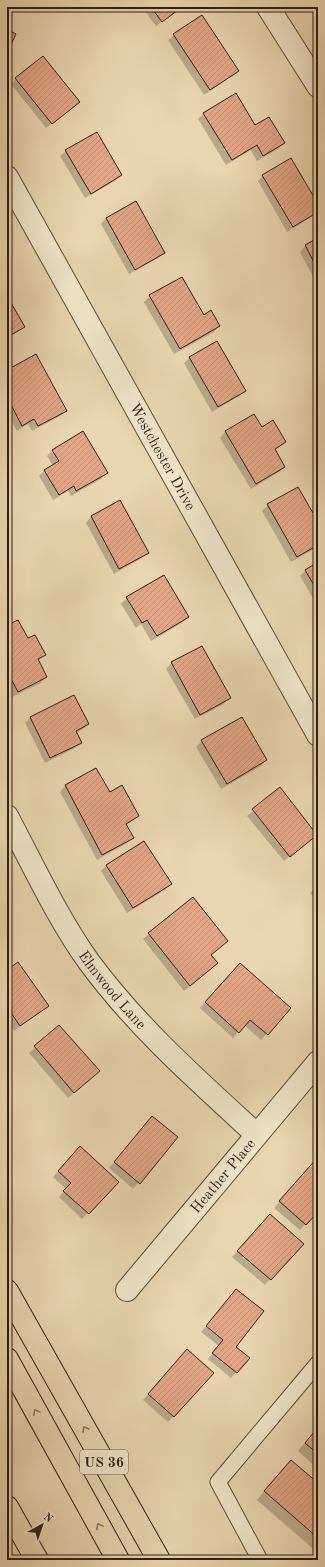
<svg xmlns="http://www.w3.org/2000/svg" width="325" height="1567" font-family="'Old Standard TT',serif">
<defs>
<pattern id="building-hatch" width="6" height="6" patternUnits="userSpaceOnUse"><rect width="6" height="6" fill="#e3a684"/><path d="M-1 1l2-2M0 6l6-6M5 7l2-2" fill="none" stroke="#c38e71"/></pattern>
</defs>
<rect width="100%" height="100%" fill="#e9d5ae"/>
<filter id="stains"><feTurbulence type="fractalNoise" baseFrequency=".005" numOctaves="4"/><feColorMatrix values="0 0 0 0 .2 0 0 0 0 .09 0 0 0 0 .02 0 0 0 .5 -.17"/></filter>
<radialGradient id="worn" r=".72"><stop offset=".6" stop-color="#630" stop-opacity="0"/><stop offset="1" stop-color="#630" stop-opacity=".3"/></radialGradient>
<!-- shadow -->
<g fill="#0003">
<polygon points="142,7 182,7 156,26"/>
<polygon points="174,35 238,71 232,76 204,95 168,40"/>
<polygon points="16,79 73,107 46,128 11,84"/>
<polygon points="204,113 255,127 284,143 278,149 257,161 251,150 226,165 198,119"/>
<polygon points="66,151 121,175 115,181 85,198 60,156"/>
<polygon points="263,176 318,206 318,213 287,232 258,181"/>
<polygon points="106,218 163,253 158,258 129,274 101,224"/>
<polygon points="318,239 318,286 300,252 305,246"/>
<polygon points="150,296 219,326 214,332 174,354 144,302"/>
<polygon points="7,298 23,326 18,332 7,338"/>
<polygon points="190,358 245,391 239,396 212,412 184,363"/>
<polygon points="8,371 66,410 60,416 32,431 28,424 17,431 7,413"/>
<polygon points="254,415 261,428 285,442 274,450 284,467 279,472 251,489 220,438 225,432"/>
<polygon points="53,450 106,473 101,479 71,496 68,491 53,500 39,476 45,470 53,466 47,456"/>
<polygon points="120,502 148,552 142,558 114,574 86,523 91,517"/>
<polygon points="268,505 313,515 318,512 318,547 291,562 262,511"/>
<polygon points="318,563 318,607 300,576 306,570"/>
<polygon points="127,598 188,617 182,623 151,641 141,624 136,628 121,604"/>
<polygon points="7,626 27,639 44,655 38,661 46,677 41,683 12,697 7,687"/>
<polygon points="172,663 229,698 224,704 195,719 166,669"/>
<polygon points="30,718 88,724 82,730 76,733 81,742 75,748 45,763 25,723"/>
<polygon points="241,718 266,760 261,766 221,789 196,747 202,741"/>
<polygon points="96,770 109,793 137,816 126,825 132,838 127,843 97,860 60,792 65,786"/>
<polygon points="280,789 310,840 284,861 247,816"/>
<polygon points="107,865 170,884 165,890 127,913 101,871"/>
<polygon points="318,885 318,902 310,893"/>
<polygon points="193,898 211,969 184,991 143,939"/>
<polygon points="234,970 290,1009 261,1040 244,1025 233,1038 200,1008"/>
<polygon points="7,971 48,1006 14,1031 7,1020"/>
<polygon points="58,1026 93,1077 68,1098 29,1053"/>
<polygon points="152,1118 176,1138 133,1189 109,1168"/>
<polygon points="75,1153 117,1182 82,1219 59,1197 66,1189 53,1177"/>
<polygon points="318,1158 318,1210 300,1230 274,1208"/>
<polygon points="264,1221 302,1244 265,1285 232,1257"/>
<polygon points="236,1290 234,1347 248,1358 231,1378 208,1359 219,1346 201,1332"/>
<polygon points="182,1356 174,1416 168,1422 143,1400"/>
<polygon points="318,1427 318,1469 298,1451"/>
<polygon points="283,1469 318,1484 318,1553 257,1500"/>
</g>
<!-- building -->
<g fill="url(#building-hatch)" stroke="#2a1e1a">
<polygon points="151,7 182,7 162,22"/>
<polygon points="202,15 239,71 210,90 173,34"/>
<polygon points="7,29 16,34 7,53"/>
<polygon points="43,56 80,102 52,124 15,78"/>
<polygon points="236,93 255,125 269,117 285,143 263,156 257,145 232,160 203,113"/>
<polygon points="97,132 122,175 91,194 65,150"/>
<polygon points="291,158 318,204 318,212 293,227 262,175"/>
<polygon points="136,201 165,253 135,270 106,218"/>
<polygon points="318,238 318,270 305,245"/>
<polygon points="182,277 204,315 211,310 220,326 180,349 149,295"/>
<polygon points="7,296 25,327 7,337"/>
<polygon points="217,341 246,391 218,407 189,357"/>
<polygon points="36,354 67,411 38,426 34,419 22,426 7,397 7,381 12,378 7,370"/>
<polygon points="254,414 262,427 273,420 286,442 275,449 285,467 256,484 225,431"/>
<polygon points="83,431 108,473 76,491 74,486 59,495 44,470 59,461 52,450"/>
<polygon points="298,487 313,513 318,510 318,545 297,557 267,504"/>
<polygon points="120,500 149,553 119,569 91,516"/>
<polygon points="318,562 318,592 305,570"/>
<polygon points="164,575 189,617 157,636 147,620 142,623 126,597"/>
<polygon points="18,620 28,638 35,635 46,655 38,659 47,677 18,692 7,671 7,625"/>
<polygon points="202,646 231,698 200,715 171,662"/>
<polygon points="74,695 89,724 76,731 82,743 50,758 30,717"/>
<polygon points="242,717 267,760 227,784 201,740"/>
<polygon points="96,768 110,792 122,785 139,816 126,824 134,838 102,855 65,785"/>
<polygon points="280,787 317,835 290,857 252,809"/>
<polygon points="144,841 172,884 133,908 106,865"/>
<polygon points="193,897 228,941 211,955 218,963 190,986 148,933"/>
<polygon points="18,962 49,1006 20,1026 7,1007 7,970"/>
<polygon points="240,963 291,1008 268,1035 250,1020 239,1033 205,1002"/>
<polygon points="59,1025 100,1071 74,1093 34,1046"/>
<polygon points="152,1116 178,1137 140,1184 114,1162"/>
<polygon points="80,1146 119,1182 89,1214 63,1191 71,1183 58,1171"/>
<polygon points="318,1157 318,1212 306,1225 279,1201"/>
<polygon points="270,1214 304,1244 271,1280 237,1251"/>
<polygon points="236,1289 264,1311 236,1347 250,1358 237,1373 212,1353 223,1340 206,1326"/>
<polygon points="187,1349 214,1373 174,1417 148,1394"/>
<polygon points="318,1427 318,1454 305,1443"/>
<polygon points="291,1460 318,1483 318,1538 264,1491"/>
</g>
<g fill="none" stroke-linecap="round" stroke-linejoin="round">
<!-- service casing -->
<g stroke="#5a4c3f" stroke-width="17">
<polyline id="service" points="260,1560 218,1482 318,1363"/>
</g>
<!-- minor casing -->
<g stroke="#5a4c3f" stroke-width="24">
<g id="minor">
<polyline points="268,7 318,86"/>
<path id="s1" d="M7,177L318,735"/>
<path id="s2" d="M7,816C33,865 57,917 89,962C137,1027 197,1080 256,1134"/>
<path id="s3" d="M127,1290L318,1062"/>
</g>
</g>
<!-- motorway casing -->
<g stroke="#2a1e1a" stroke-width="24">
<g id="motorway">
<polyline points="7,1291 159,1560"/>
<polyline points="7,1359 118,1560"/>
<polyline points="7,1507 37,1560"/>
</g>
</g>
<!-- service -->
<use href="#service" stroke="#f1e4ca" stroke-width="15"/>
<!-- minor -->
<use href="#minor" stroke="#f1e4ca" stroke-width="22"/>
<!-- motorway -->
<use href="#motorway" stroke="#e9d5ae" stroke-width="22"/>
</g>
<!-- one-way arrows -->
<defs><path id="oneway-chevron" d="M-2-3.5L2.5 0L-2 3.5" fill="none" stroke-width="1.6" stroke-linecap="round" stroke-linejoin="round"/></defs>
<g stroke="#8a7a64">
<use href="#oneway-chevron" transform="translate(36 1412) rotate(-118)"/>
<use href="#oneway-chevron" transform="translate(85 1429) rotate(-120)"/>
<use href="#oneway-chevron" transform="translate(99 1526) rotate(-119)"/>
</g>
<g text-anchor="middle" stroke-width="3" stroke-linejoin="round" paint-order="stroke">
<!-- shield labels -->
<rect fill="#f1e4ca" stroke="#66594f" stroke-width="1" x="80" y="1450" width="48" height="24" rx="3"/>
<g font-size="14" font-weight="bold" fill="#2a1e1a">
<text x="104" y="1467">US 36</text>
</g>
<!-- street labels -->
<g font-size="15" fill="#2a1e1a" stroke="#f1e4ca">
<text dy="5" stroke="none"><textPath href="#s1" startOffset="320">Westchester Drive</textPath></text>
<text dy="5" stroke="none"><textPath href="#s2" startOffset="204">Elmwood Lane</textPath></text>
<text dy="5" stroke="none"><textPath href="#s3" startOffset="149">Heather Place</textPath></text>
</g>
</g>
<!-- margin -->
<rect width="325" height="1567" fill="none" stroke="#e9d5ae" stroke-width="24"/>
<rect x="8" y="8" width="309" height="1551" fill="none" stroke="#2a1e1a" stroke-width="2"/>
<rect x="12" y="12" width="301" height="1543" fill="none" stroke="#2a1e1a"/>
<!-- north arrow -->
<g transform="translate(42 1525) rotate(40)" stroke="#f1e4ca" stroke-width="3" paint-order="stroke">
<path d="M0-3L7 15L0 10L-7 15Z" fill="#2a1e1a"/>
<text y="-6" font-size="11" font-weight="bold" text-anchor="middle" fill="#2a1e1a">N</text>
</g>
<rect width="100%" height="100%" filter="url(#stains)"/>
<rect width="100%" height="100%" fill="url(#worn)"/>
</svg>
